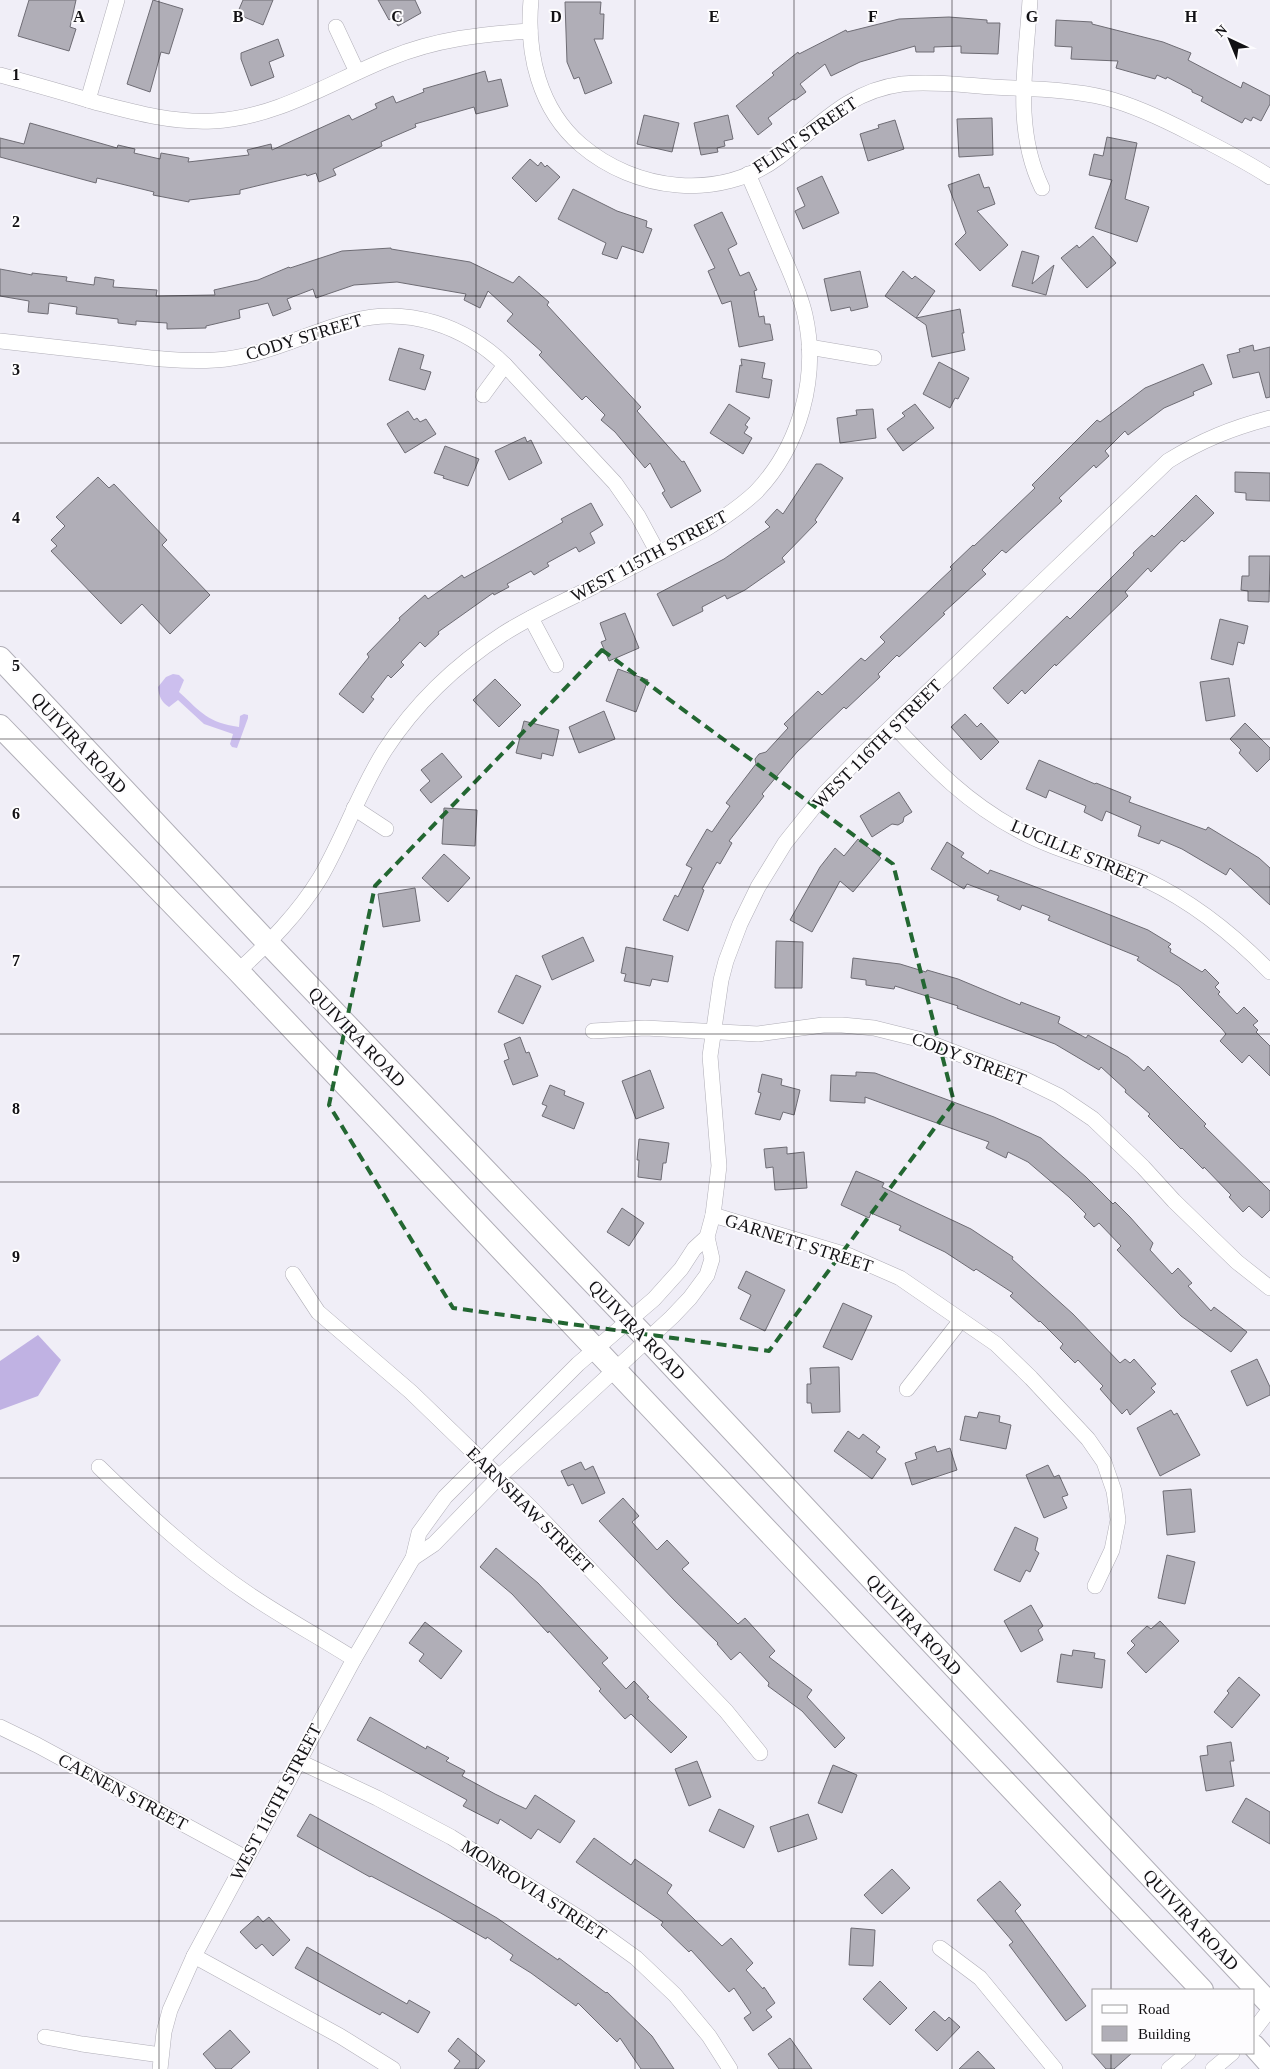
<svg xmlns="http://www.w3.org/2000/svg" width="1270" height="2069" font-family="Georgia,serif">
<rect width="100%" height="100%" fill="#f0eef7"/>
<!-- green -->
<path fill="#ccbfee" d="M173,674L179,675L184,680L179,692C202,713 207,722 239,727L240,716L244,714L248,715V718L237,748L232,747L230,744L233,734L204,724L178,700L169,707C161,702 159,696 158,687L166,677Z"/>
<!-- forest -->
<polygon fill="#c0b2e3" points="38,1335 61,1360 38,1396 0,1410 0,1361"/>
<!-- building -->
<g fill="#b0aeb7" stroke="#6e6c74">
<polygon points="29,0 76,0 70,27 76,29 69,51 18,36"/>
<polygon points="153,0 183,9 169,54 161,52 150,92 127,84"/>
<polygon points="243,0 273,0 263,25 237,14"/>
<polygon points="378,0 415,0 421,13 398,26 393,17 389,20"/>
<polygon points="565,2 601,2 600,14 604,14 603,39 594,39 612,83 585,94 579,77 574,79 567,62"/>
<polygon points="949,17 987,20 987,23 1000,23 998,54 961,53 961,46 934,47 934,52 916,52 915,46 860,62 831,76 825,64 800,84 806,92 795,100 793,99 768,118 772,124 758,135 736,106 774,75 772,73 798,52 799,54 846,30 847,32 899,19"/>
<polygon points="1056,20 1092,22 1092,24 1163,42 1191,53 1188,60 1241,88 1243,82 1270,96 1270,104 1261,121 1253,117 1251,121 1245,118 1242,123 1201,101 1203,97 1192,92 1192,90 1167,77 1166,79 1157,75 1155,79 1116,68 1118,61 1071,59 1072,47 1055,46"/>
<polygon points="278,39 284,56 269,62 274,77 251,86 241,59 241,53"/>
<polygon points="485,71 488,82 501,79 508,106 476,114 474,107 415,124 416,127 381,142 382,146 333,169 336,175 319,182 316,173 307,176 306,174 240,190 240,194 189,200 189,202 153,195 154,192 97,178 96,183 0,157 0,138 24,144 30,123 117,148 118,145 135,149 134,153 160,159 161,153 189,158 188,162 249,155 247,150 271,144 272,150 349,115 352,120 377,108 375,104 393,96 396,103 424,92 423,89"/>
<polygon points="644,115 679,123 672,152 637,144"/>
<polygon points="728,115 733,139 724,141 725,146 717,148 718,152 701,155 694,123"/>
<polygon points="992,118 993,155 959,157 957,119"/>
<polygon points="895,120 904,149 868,161 860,134 879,128 878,125"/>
<polygon points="1107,137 1137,143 1125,199 1149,207 1137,242 1095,228 1112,180 1089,175 1094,154 1103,156"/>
<polygon points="530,159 538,166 541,162 545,167 547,165 560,177 536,202 512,178"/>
<polygon points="979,174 984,188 989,187 995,204 977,211 1008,245 980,271 955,244 966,233 948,185"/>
<polygon points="822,176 839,213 803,229 795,211 805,206 797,188"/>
<polygon points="573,189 617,211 647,221 646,227 652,229 643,253 622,246 617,259 602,254 606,243 558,219"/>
<polygon points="722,212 737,244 728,249 740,276 749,272 757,290 754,291 759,317 764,316 765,324 770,324 773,340 739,347 731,301 722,304 708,271 715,268 694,225"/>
<polygon points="1093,236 1116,263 1087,288 1061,258 1077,245 1079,248"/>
<polygon points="391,248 391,249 470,262 513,283 519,276 549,302 547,305 641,407 637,411 682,462 684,461 701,491 671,508 662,493 665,491 650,463 645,468 615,432 601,420 605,415 586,396 582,400 539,355 542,352 507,321 513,314 488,291 480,308 464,300 466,294 397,282 354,285 316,298 313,289 287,299 291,309 273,316 268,303 239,310 240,318 206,326 206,328 167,329 167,323 136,321 136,325 118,323 118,319 76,314 77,307 49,303 48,314 28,312 29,301 0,296 0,269 32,275 32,273 67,277 66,281 94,285 95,277 114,280 113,287 157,290 156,296 215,295 214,290 258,280 289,267 290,268 342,251"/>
<polygon points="1022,251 1039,256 1032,284 1054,265 1046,295 1012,286"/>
<polygon points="860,271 868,307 851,311 850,307 831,311 824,279"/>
<polygon points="903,271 912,279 915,276 935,291 916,318 885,296"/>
<polygon points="960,309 964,333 962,333 965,350 932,357 926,325 916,318"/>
<polygon points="1253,345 1254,351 1270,347 1270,397 1266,398 1259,372 1233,378 1227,355 1240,352 1239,349"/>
<polygon points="399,348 424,355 420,369 431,372 425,390 389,380"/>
<polygon points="741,359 765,363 762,378 772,380 769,398 736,392 740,365 742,366"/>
<polygon points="939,362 969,378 958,399 955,398 950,408 923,394"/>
<polygon points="1203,364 1212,384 1193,392 1194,395 1164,408 1128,435 1125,431 1105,451 1109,456 1096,468 1094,465 1059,498 1062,501 1006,553 1002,550 982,570 986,574 943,613 945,614 899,657 897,655 878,674 880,677 846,709 844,707 797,752 762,794 764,796 729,841 732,843 720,864 717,862 702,889 704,890 688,931 663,920 675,895 678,897 692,868 686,865 707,829 712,832 730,806 726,803 756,764 755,759 759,754 766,752 788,728 784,724 818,691 822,695 861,658 865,661 885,642 880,637 952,569 950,567 973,545 974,546 1035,488 1032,485 1097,420 1100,422 1145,388"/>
<polygon points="729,404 750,418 745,425 748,427 744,433 752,438 743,454 710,433"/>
<polygon points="915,404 934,428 903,451 887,429 905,416 902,413"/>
<polygon points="873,409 876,438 840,443 837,418 857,415 856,410"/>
<polygon points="408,411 414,420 417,418 420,422 426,419 436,434 405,453 387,424"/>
<polygon points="525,437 527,442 531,440 542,463 509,480 495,451"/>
<polygon points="445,446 479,459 468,486 443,478 444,476 434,473"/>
<polygon points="816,464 821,464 843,478 815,520 817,522 782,558 785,562 745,590 727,599 725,595 702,607 703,611 673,626 657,594 724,559 770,527 765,522 777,509 783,514"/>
<polygon points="1235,472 1270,473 1270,501 1246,500 1246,493 1235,492"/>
<polygon points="98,477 109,488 114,484 167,540 162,545 210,595 170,634 142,604 121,624 51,551 57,546 51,540 65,526 56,517"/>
<polygon points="1196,495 1214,513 1184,542 1182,540 1151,572 1148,568 1125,592 1128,596 1056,666 1055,664 1025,694 1022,690 1008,704 993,688 1067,616 1070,619 1134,555 1133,553 1152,535 1154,537"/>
<polygon points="591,503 603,525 590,533 595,543 579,552 576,547 547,563 549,566 534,575 531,571 507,584 509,587 494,595 493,593 438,632 439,634 425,647 420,642 401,662 404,665 391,678 388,675 371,697 374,699 363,713 339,694 369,657 367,654 400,620 399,618 425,595 428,599 462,575 464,578 563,522 561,519"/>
<polygon points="1249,556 1270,556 1269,602 1248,601 1248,591 1241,590 1242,576 1249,576"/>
<polygon points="625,613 639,648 609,661 601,642 606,640 600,623"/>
<polygon points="1220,619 1248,626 1244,644 1238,642 1233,665 1211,659"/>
<polygon points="618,669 648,680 636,712 606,701"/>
<polygon points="1229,678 1235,716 1206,721 1200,682"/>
<polygon points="495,679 521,705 499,727 473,700"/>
<polygon points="604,711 615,739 579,753 569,727"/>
<polygon points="965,714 977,727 981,723 999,742 981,760 951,727"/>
<polygon points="524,721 559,730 553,756 542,753 541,759 516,753"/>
<polygon points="1245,723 1270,748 1270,759 1257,772 1239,753 1241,750 1230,739"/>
<polygon points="442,753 462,777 431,803 420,790 430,781 421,770"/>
<polygon points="1039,760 1095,784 1096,783 1131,797 1129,802 1206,830 1208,827 1259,858 1270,868 1270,905 1230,868 1226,875 1182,849 1161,840 1159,844 1138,836 1141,826 1106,811 1102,821 1084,812 1086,806 1049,790 1046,798 1026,789"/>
<polygon points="899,792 912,812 904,817 903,822 898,825 892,824 872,837 860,816"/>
<polygon points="444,808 477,810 475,846 442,844"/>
<polygon points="858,839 881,858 853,892 840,881 812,932 790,920 820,867 835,848 844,856"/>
<polygon points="947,842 964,853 961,857 988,874 990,870 1095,909 1148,930 1171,944 1168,947 1171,949 1170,952 1202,972 1205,969 1219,983 1215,987 1220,992 1218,994 1237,1014 1244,1007 1258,1021 1253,1025 1258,1030 1256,1032 1270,1046 1270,1076 1249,1055 1242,1063 1220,1041 1226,1034 1222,1029 1179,986 1137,960 1139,957 1048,920 1050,916 1022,905 1020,910 997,900 999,896 967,884 964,889 931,869"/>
<polygon points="444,854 470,878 448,902 422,878"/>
<polygon points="415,888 420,921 383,927 378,894"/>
<polygon points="583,937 594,961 552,980 542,956"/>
<polygon points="776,941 803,942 802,988 775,988"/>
<polygon points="626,947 673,956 668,982 652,979 650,986 624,981 626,974 621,973"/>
<polygon points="853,958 900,964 926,972 927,970 958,979 1020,1005 1021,1002 1060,1017 1058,1023 1086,1038 1088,1035 1128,1057 1144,1071 1148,1066 1206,1124 1204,1126 1270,1191 1270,1210 1262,1218 1249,1206 1243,1212 1229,1197 1231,1195 1204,1167 1203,1169 1182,1148 1181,1149 1148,1116 1150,1114 1125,1092 1126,1090 1101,1067 1099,1070 1055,1044 957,1008 958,1006 895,986 894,989 866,985 866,980 851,978"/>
<polygon points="516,975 541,986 523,1024 498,1012"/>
<polygon points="520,1037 526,1053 529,1052 538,1076 513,1085 504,1061 509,1059 504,1044"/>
<polygon points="650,1070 664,1108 636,1119 622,1081"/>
<polygon points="856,1072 875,1073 994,1117 1041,1138 1086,1177 1113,1204 1115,1202 1130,1217 1153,1243 1150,1250 1172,1274 1178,1268 1192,1283 1188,1286 1211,1311 1214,1307 1247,1332 1231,1352 1181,1316 1117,1250 1121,1246 1099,1223 1094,1227 1084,1217 1086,1214 1069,1197 1028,1162 1008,1152 1006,1158 986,1148 989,1142 865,1097 865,1103 830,1101 831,1075 856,1076"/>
<polygon points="762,1074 782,1079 781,1085 800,1090 794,1115 783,1112 780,1120 755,1114 761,1093 758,1092"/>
<polygon points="550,1085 565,1091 564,1095 584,1103 574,1129 542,1116 547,1106 542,1104"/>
<polygon points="639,1139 669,1143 666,1163 663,1163 661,1180 638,1177 639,1160 637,1160"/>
<polygon points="787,1147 787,1154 804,1152 807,1188 775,1190 773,1167 766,1168 764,1149"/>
<polygon points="856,1171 884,1183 882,1187 971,1229 1013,1257 1012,1259 1073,1314 1120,1363 1125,1359 1130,1363 1134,1359 1156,1384 1151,1388 1155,1392 1130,1415 1127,1409 1122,1414 1100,1389 1103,1386 1078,1360 1075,1363 1060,1348 1063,1344 1040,1321 1039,1322 1010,1296 1013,1293 976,1269 974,1271 945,1252 899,1230 901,1226 871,1213 869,1218 841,1205"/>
<polygon points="622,1208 644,1223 629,1246 607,1232"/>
<polygon points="746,1271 785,1290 765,1331 740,1319 751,1295 738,1288"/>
<polygon points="843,1303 872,1316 852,1360 823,1347"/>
<polygon points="1257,1359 1270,1387 1270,1395 1247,1406 1231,1371"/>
<polygon points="839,1367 840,1412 812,1413 811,1403 807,1403 807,1384 811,1384 810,1368"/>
<polygon points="1171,1410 1174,1415 1177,1413 1200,1455 1160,1476 1137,1428"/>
<polygon points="979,1412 1000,1416 999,1422 1011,1425 1006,1449 960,1440 965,1416 977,1418"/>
<polygon points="848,1431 859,1439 863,1434 880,1447 876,1452 886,1459 872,1479 834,1451"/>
<polygon points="935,1446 937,1452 950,1448 957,1470 912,1485 905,1463 917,1459 915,1453"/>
<polygon points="581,1462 585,1470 593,1466 605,1493 582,1504 573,1484 568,1486 561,1471"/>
<polygon points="1048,1465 1054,1477 1059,1475 1068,1495 1062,1497 1067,1508 1044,1518 1026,1475"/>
<polygon points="1191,1489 1195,1532 1167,1535 1163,1491"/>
<polygon points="623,1498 639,1516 632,1522 657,1550 667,1540 689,1563 682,1569 738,1624 745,1618 775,1651 769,1657 812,1690 807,1697 845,1738 835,1748 802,1711 768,1686 769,1683 740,1652 731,1660 717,1644 718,1643 675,1601 599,1521"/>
<polygon points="1015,1527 1038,1538 1035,1550 1039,1553 1030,1572 1026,1570 1020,1582 994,1570"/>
<polygon points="496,1548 538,1583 581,1629 608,1658 602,1663 626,1689 634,1681 649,1697 647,1698 687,1737 671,1753 631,1714 625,1719 599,1691 601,1689 549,1631 548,1633 512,1594 480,1567"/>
<polygon points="1167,1555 1195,1562 1185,1604 1158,1598"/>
<polygon points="1031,1605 1043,1626 1038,1630 1043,1640 1021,1652 1004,1621"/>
<polygon points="1160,1621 1179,1641 1146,1673 1127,1653 1135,1645 1131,1641 1147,1626 1151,1629"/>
<polygon points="425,1622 462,1651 441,1679 419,1661 424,1654 409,1643"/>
<polygon points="1073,1650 1095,1653 1094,1658 1105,1660 1102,1688 1057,1682 1061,1654 1072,1656"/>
<polygon points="1239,1677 1260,1695 1232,1728 1214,1712 1229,1693 1227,1691"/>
<polygon points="370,1717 426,1749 427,1746 449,1758 446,1761 465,1771 462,1776 495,1794 526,1809 535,1795 575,1821 560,1843 538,1829 531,1839 500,1819 498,1824 463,1806 467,1800 357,1740"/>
<polygon points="1231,1742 1234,1761 1230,1761 1234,1786 1206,1791 1200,1756 1208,1755 1207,1746"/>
<polygon points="697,1761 711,1797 689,1806 675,1769"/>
<polygon points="833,1765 857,1775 842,1813 818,1803"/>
<polygon points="1246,1798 1270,1812 1270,1844 1232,1822"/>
<polygon points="719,1809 754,1826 744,1848 709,1831"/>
<polygon points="310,1814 464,1899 497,1918 558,1960 559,1958 606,1993 607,1992 652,2036 674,2069 641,2069 620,2038 617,2042 578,2003 576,2006 531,1973 510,1960 513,1955 487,1937 486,1939 439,1912 371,1876 370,1877 297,1836"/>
<polygon points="808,1814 817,1839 778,1852 770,1827"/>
<polygon points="594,1838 631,1865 635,1859 672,1885 667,1893 722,1946 731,1938 753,1963 746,1970 763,1989 764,1987 775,2003 766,2010 772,2017 753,2031 744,2018 751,2013 734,1988 729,1992 691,1950 689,1952 661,1925 663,1922 576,1862"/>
<polygon points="892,1869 910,1888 882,1914 864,1895"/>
<polygon points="1000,1881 1021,1905 1015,1911 1086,2006 1066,2021 1009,1945 1013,1942 977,1900"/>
<polygon points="258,1916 263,1922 269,1917 290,1940 273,1956 262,1944 256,1949 240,1932"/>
<polygon points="851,1928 875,1930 873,1966 849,1965"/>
<polygon points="307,1947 407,2004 409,2000 430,2012 418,2033 382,2012 380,2015 295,1968"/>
<polygon points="880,1981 907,2008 890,2025 863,1999"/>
<polygon points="934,2011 945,2021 949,2017 960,2027 937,2051 915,2030"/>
<polygon points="230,2030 250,2052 231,2069 216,2069 203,2054"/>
<polygon points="458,2038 485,2061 478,2069 454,2069 460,2061 448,2051"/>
<polygon points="790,2038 812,2069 779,2069 768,2054"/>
<polygon points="978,2051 995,2069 959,2069"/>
<polygon points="1092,2053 1132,2053 1114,2069 1106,2069"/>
</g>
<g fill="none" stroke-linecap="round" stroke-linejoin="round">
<!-- street casing -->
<g stroke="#b0aeb7" stroke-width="16">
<g id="street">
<path d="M531,0C526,53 539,109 581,145C635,191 719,202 779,157C819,126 848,91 902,84C932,81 963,85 993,87C1031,89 1070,89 1106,98C1136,106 1163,119 1190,133C1218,147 1244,160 1270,177"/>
<path d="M1030,0C1026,64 1013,128 1042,188"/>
<polyline points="336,27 357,72"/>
<path d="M0,75C33,84 65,93 98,103C136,113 173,123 213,121C277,118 332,81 390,58C436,39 482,34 530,31"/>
<polyline points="88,100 117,0"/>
<path d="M0,341C39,345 78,350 117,354C149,358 182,362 215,360C264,357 306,333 352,321C408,306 465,326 505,365L615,483L638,516L658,553"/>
<polyline points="809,347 874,358"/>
<polyline points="483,395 505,365"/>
<polyline points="531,618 556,665"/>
<path d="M894,726C934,768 966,802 1018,830C1058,852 1104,861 1146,880C1193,902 1234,935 1270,972"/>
<polyline points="354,808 386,829"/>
<path d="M238,971C269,943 298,914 320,878C344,837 359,791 385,750C415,704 457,664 503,634C531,616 562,602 593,587C630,568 667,549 704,530C722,519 740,507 756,492C800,446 819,377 805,315C800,293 790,272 781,251C770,225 759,199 748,174"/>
<polyline points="593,1031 645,1028 758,1034 823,1025 842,1025 874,1028 922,1040 1022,1078 1059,1096 1093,1119 1143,1167 1174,1201 1237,1262 1270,1288"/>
<polyline points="713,1215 850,1256 900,1278 996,1344 1031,1378 1088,1439 1104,1462 1114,1491 1118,1520 1112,1550 1095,1586"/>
<polyline points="293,1274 318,1312 411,1392 531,1508 726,1711 760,1753"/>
<polyline points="907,1389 961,1320"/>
<path d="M99,1467C147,1514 197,1560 253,1597C286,1619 321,1638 354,1659"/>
<path d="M413,1558L434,1544L499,1477L672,1317L690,1298L707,1275L712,1259L707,1237L713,1215L719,1166L710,1056L721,980L726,961L740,924L758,887L785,843L825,793L863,754L1168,461C1202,440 1232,428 1270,418"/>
<polyline points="0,1727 37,1745 246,1858"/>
<polyline points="298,1761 377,1798 451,1837 586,1922 636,1958 675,1995 709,2036 730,2069"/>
<polyline points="940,1948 980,1978 1055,2069"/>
<polyline points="194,1956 340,2036 393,2069"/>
<polyline points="1254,2030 1270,2009"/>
<polyline points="45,2037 82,2044 161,2055"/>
<polyline points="160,2069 164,2032 170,2010 194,1956 354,1659 413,1558 419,1533 445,1497 578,1364 654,1299 681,1269 694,1249 707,1237"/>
<polyline points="1169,2069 1188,2053"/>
<polyline points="1213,2069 1232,2053"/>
</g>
</g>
<!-- primary casing -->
<g stroke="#b0aeb7" stroke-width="24">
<g id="primary">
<polyline points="0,658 268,943 647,1339 1270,2004"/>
<polyline points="0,726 238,971 1202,1990"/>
<polyline points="1254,2046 1270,2064"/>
</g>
</g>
<!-- street -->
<use href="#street" stroke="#fff" stroke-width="15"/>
<!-- primary -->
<use href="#primary" stroke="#fff" stroke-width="22"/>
</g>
<!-- marked area -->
<path fill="none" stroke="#236732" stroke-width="4" stroke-dasharray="10 6" stroke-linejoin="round" d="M602,650L893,864L954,1102L769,1351L453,1308L329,1105L375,886Z"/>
<!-- grid -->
<path fill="none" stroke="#121114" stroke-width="1" stroke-opacity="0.55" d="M159,0V2069M318,0V2069M476,0V2069M635,0V2069M794,0V2069M952,0V2069M1111,0V1990M0,148H1270M0,296H1270M0,443H1270M0,591H1270M0,739H1270M0,887H1270M0,1034H1270M0,1182H1270M0,1330H1270M0,1478H1270M0,1626H1270M0,1773H1270M0,1921H1270M1111,2053V2069"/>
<g text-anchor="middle" stroke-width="4" stroke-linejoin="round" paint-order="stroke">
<!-- street labels -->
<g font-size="18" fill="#121114" stroke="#fdfcfe">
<text transform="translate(805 135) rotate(-34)" y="6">FLINT STREET</text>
<text transform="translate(304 337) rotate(-17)" y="6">CODY STREET</text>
<text transform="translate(649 556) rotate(-28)" y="6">WEST 115TH STREET</text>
<text transform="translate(79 743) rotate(47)" y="6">QUIVIRA ROAD</text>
<text transform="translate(877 744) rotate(-45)" y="6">WEST 116TH STREET</text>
<text transform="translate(1079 853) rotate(23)" y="6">LUCILLE STREET</text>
<text transform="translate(357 1037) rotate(46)" y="6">QUIVIRA ROAD</text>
<text transform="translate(969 1059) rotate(21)" y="6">CODY STREET</text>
<text transform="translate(799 1243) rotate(18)" y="6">GARNETT STREET</text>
<text transform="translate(637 1330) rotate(46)" y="6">QUIVIRA ROAD</text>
<text transform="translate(530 1510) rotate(45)" y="6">EARNSHAW STREET</text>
<text transform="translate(914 1625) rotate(47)" y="6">QUIVIRA ROAD</text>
<text transform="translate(123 1792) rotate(28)" y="6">CAENEN STREET</text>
<text transform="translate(276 1802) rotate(-62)" y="6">WEST 116TH STREET</text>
<text transform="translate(534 1890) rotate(33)" y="6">MONROVIA STREET</text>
<text transform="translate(1191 1920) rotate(47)" y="6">QUIVIRA ROAD</text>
</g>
</g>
<g font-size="16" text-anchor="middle" font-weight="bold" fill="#121114" stroke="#fdfcfe" stroke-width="4" stroke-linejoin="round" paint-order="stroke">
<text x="79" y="22">A</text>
<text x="238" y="22">B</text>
<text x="397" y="22">C</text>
<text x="556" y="22">D</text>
<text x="714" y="22">E</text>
<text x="873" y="22">F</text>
<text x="1032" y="22">G</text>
<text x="1191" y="22">H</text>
<text x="16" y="80">1</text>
<text x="16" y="227">2</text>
<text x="16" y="375">3</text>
<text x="16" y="523">4</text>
<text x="16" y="671">5</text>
<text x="16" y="819">6</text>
<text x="16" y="966">7</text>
<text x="16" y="1114">8</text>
<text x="16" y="1262">9</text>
</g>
<!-- legend -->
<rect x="1092" y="1989" width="162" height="65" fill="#fdfcfe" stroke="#9f9ea0"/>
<rect x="1102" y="2005" width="25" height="8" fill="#ffffff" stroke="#9f9ea0"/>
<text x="1138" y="2014" font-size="15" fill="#121114">Road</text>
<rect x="1102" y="2026" width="25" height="15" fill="#b0aeb7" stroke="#9f9ea0"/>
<text x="1138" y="2039" font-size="15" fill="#121114">Building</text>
<!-- north arrow -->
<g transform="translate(1230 40) rotate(316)" stroke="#fdfcfe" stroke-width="4" paint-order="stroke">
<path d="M0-4L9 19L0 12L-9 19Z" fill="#121114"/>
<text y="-8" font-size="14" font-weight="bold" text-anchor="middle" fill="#121114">N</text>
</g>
</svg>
